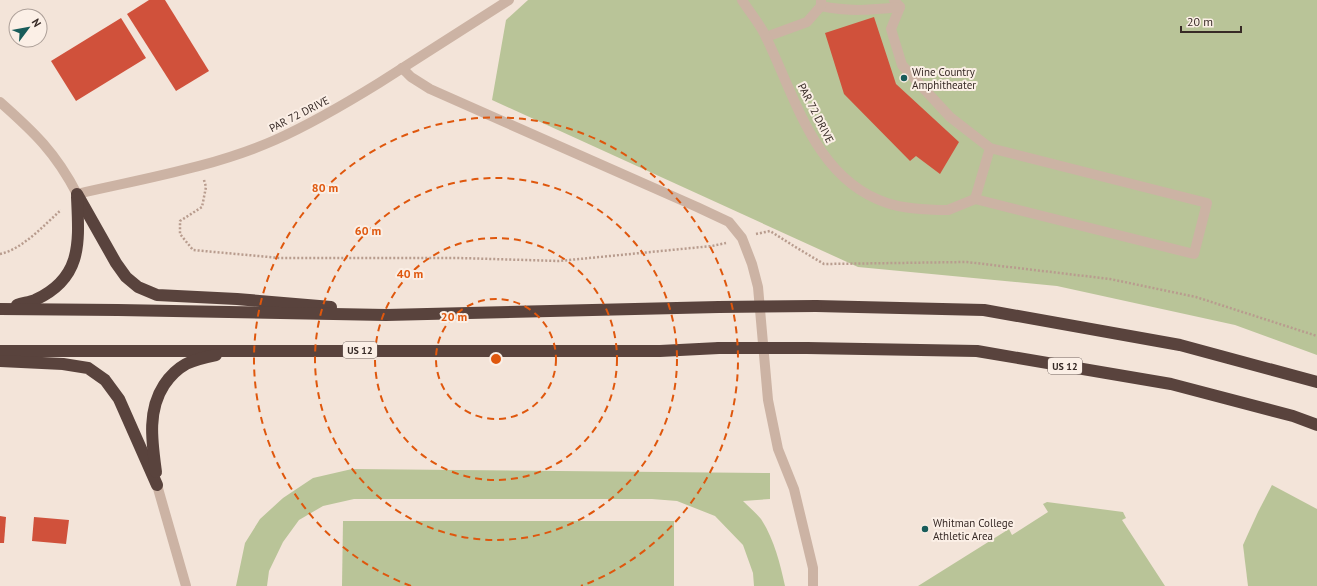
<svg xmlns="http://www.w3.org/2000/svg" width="1317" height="586" font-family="'PT Sans',sans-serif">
<rect width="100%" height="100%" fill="#f3e4d9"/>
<!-- green -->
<g fill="#b9c498">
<polygon points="528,0 1317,0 1317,355 1235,325 1057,286 858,267 492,100 506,20"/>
<path d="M352,469L770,473V499L743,501C749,507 756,513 761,519C774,539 780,563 785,586H754L753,573L743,545L715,516L677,501L652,499H354L323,506L299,520L283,542L269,571L267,586H236L245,543L260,519L283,498L313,478Z"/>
<polygon points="1272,485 1317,509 1317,586 1248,586 1243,545 1258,512"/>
<polygon points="1047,502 1123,512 1126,518 1122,520 1165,586 918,586 1009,529 1012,535 1048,512 1043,504"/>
<polygon points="343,521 674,521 674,586 342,586"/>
</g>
<!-- building -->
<g fill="#d0513b">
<polygon points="149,0 165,0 209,71 176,91 127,14"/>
<polygon points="874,17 896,84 959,142 940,174 916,156 910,161 844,94 825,33"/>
<polygon points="121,18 146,58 76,101 51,61"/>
<polygon points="0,516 6,517 4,543 0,543"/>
<polygon points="34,517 69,520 66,544 32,541"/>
</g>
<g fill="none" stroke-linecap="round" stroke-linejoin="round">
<!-- path -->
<g stroke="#b89c8e" stroke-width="2.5" stroke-dasharray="2 2" stroke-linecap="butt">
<polyline points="204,180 206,187 202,207 180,221 180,234 193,250 280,258 459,258 559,261 712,246 726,243"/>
<polyline points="756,234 770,231 797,248 824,264 967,262 1110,279 1196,297 1317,336"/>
<path d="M0,254C23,249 44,225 61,210"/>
</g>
<!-- service -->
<g stroke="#ccb3a4" stroke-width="10">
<polyline points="894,0 900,7 891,29 902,65 950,117 990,148 1207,203 1194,254 975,199 990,148"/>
<path d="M821,6C849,12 872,10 900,7"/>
<polyline points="766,37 807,22 821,6 821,0"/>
<polyline points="402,68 411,77 430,89 697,207 729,222 742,238 752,264 758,287 768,400 778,449 794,489 813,568 813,586"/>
<polyline points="948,210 975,199"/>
</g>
<!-- minor -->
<g stroke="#ccb3a4" stroke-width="10">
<path d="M742,0C749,11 758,22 764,33C795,95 814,179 887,203C905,209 929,210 948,210"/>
<path d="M77,194C142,179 214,167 275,140C311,124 345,104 379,83C422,56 465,28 509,0"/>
</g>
<!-- tertiary -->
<g stroke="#ccb3a4" stroke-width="10">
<path d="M0,102C34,132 56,153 77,194"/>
<polyline points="157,485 186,586"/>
</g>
<!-- motorway -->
<g stroke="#59433d" stroke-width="12">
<polyline points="77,194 116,263 126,277 138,287 157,295 237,299 331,307"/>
<path d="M17,305C23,303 30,302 35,300C83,278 79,242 77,197"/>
<polyline points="816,306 984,310 1180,345 1317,382"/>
<polyline points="0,309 118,310 386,315 719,307"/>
<polyline points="807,348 977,351 1171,384 1293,416 1317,425"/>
<polyline points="0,351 660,351 719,348"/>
<polyline points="0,361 63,364 88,368 105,380 119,399 157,485"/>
<path d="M156,472C152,442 147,411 164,385C170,376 177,369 186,364C196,359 206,357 216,355"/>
</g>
<!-- motorway-bridge -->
<g stroke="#59433d" stroke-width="12">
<polyline points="719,307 816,306"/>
<polyline points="719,348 807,348"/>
</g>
</g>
<!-- distance rings -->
<g fill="none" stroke="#df570d" stroke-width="2" stroke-dasharray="7 5">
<circle cx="496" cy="359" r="60"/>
<circle cx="496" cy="359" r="121"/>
<circle cx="496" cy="359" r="181"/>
<path d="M411 586A242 242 0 1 1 581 586"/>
</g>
<!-- markers -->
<g fill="#185c5a" stroke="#fbefe6" stroke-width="1.5">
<circle cx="904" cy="78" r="4"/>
<circle cx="925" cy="529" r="4"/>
</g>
<g text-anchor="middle" stroke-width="4" stroke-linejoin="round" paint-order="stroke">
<!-- shield labels -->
<g fill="#fbefe6" stroke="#726560" stroke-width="1">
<rect x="343" y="342" width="34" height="16" rx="3"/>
<rect x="1048" y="358" width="34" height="16" rx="3"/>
</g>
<g font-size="10" font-weight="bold" fill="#372a26">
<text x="360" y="354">US 12</text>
<text x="1065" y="370">US 12</text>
</g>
<!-- poi labels -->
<g font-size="11" fill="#372a26" stroke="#fbefe6" text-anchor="start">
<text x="912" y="76">Wine Country<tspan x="912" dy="13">Amphitheater</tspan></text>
<text x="933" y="527">Whitman College<tspan x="933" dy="13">Athletic Area</tspan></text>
</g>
<!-- street labels -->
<g font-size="11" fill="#372a26" stroke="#fbefe6">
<text transform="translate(816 113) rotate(63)" y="4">PAR 72 DRIVE</text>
<text transform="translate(299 114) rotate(-27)" y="4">PAR 72 DRIVE</text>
</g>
</g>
<circle cx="496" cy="359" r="6" fill="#df570d" stroke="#fbefe6" stroke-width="2"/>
<g font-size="12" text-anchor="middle" font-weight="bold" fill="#df570d" stroke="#fbefe6" stroke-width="4" stroke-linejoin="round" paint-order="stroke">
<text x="325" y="192">80 m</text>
<text x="368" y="235">60 m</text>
<text x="410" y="278">40 m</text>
<text x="454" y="321">20 m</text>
</g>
<!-- north arrow -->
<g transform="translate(28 28) rotate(58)"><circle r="19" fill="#fbefe6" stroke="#ada099"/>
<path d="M0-3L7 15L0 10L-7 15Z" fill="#185c5a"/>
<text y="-6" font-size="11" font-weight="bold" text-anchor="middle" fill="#372a26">N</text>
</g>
<!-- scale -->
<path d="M1181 26v6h60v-6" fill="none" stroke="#372a26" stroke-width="2"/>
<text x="1187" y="26" font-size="12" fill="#372a26" stroke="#fbefe6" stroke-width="3" paint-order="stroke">20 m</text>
</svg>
